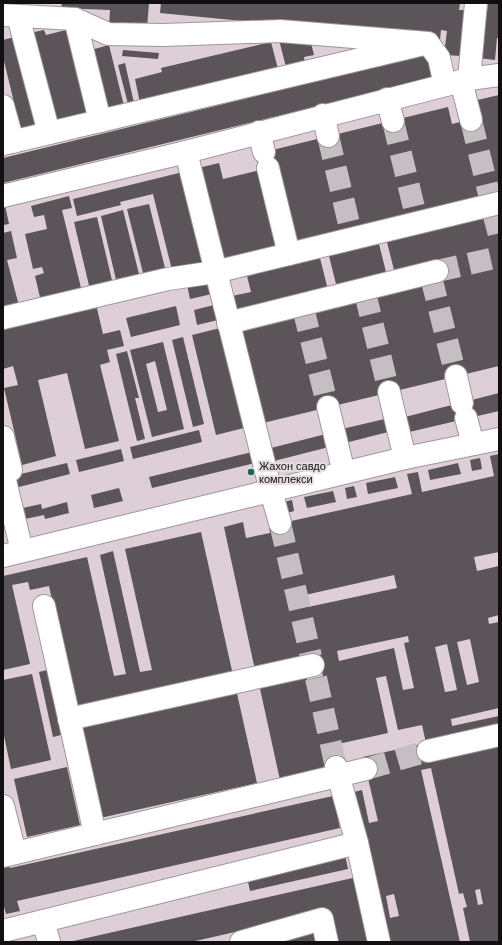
<svg xmlns="http://www.w3.org/2000/svg" width="502" height="945" font-family="Helvetica,sans-serif">
<rect width="100%" height="100%" fill="#e5dde2"/>
<!-- built -->
<rect fill="#deced8" x="3" y="3" width="496" height="939"/>
<!-- building -->
<g fill="#5b5458" fill-rule="evenodd">
<polygon points="62,3 149,3 147,28 109,27 110,10 61,8"/>
<polygon points="161,3 460,3 459,10 466,10 462,56 444,55 447,31 441,30 440,40 160,13"/>
<polygon points="488,3 499,3 499,38 497,38 495,60 478,58 483,12 487,12"/>
<polygon points="70,29 91,114 52,124 30,33 44,30 46,35"/>
<polygon points="18,36 39,127 21,131 3,57 3,40"/>
<polygon points="289,37 291,44 310,39 314,55 304,57 305,63 286,67 279,40"/>
<polygon points="271,42 278,69 140,103 135,79 162,72 161,68"/>
<polygon points="109,45 124,106 106,110 91,50"/>
<polygon points="123,50 159,53 158,59 122,56"/>
<polygon points="427,54 433,78 3,183 3,158"/>
<polygon points="125,63 134,103 128,104 118,65"/>
<polygon points="499,95 499,196 295,246 260,170 256,154 448,107 452,124 477,118 473,101"/>
<polygon points="219,163 223,179 260,170 279,250 217,265 194,169"/>
<polygon points="187,171 209,261 172,270 153,194 120,202 121,205 77,216 73,199"/>
<polygon points="69,196 72,208 62,210 83,296 42,306 35,276 44,273 42,267 33,269 25,234 47,229 44,215 34,217 31,206"/>
<polygon points="149,204 167,276 145,281 127,209"/>
<polygon points="3,205 5,205 9,224 3,225"/>
<polygon points="123,210 141,282 118,288 101,216"/>
<polygon points="499,210 499,366 263,423 239,324 396,278 386,238"/>
<polygon points="97,217 114,289 91,294 74,222"/>
<polygon points="11,231 17,258 7,260 19,306 3,310 3,233"/>
<polygon points="378,240 388,280 338,292 328,252"/>
<polygon points="319,254 329,294 237,316 232,296 251,292 246,272"/>
<polygon points="208,280 212,294 190,299 187,285"/>
<polygon points="95,300 103,334 120,330 124,346 107,350 110,362 100,365 119,441 85,449 67,373 38,380 56,456 22,465 4,388 18,385 13,366 3,369 3,322"/>
<polygon points="214,305 218,320 197,325 194,310"/>
<polygon points="176,306 180,325 131,337 126,318"/>
<polygon points="220,328 244,428 216,435 192,335"/>
<polygon points="183,337 204,424 193,427 172,340"/>
<path d="M163,342L184,429L152,437L130,350ZM155,361L167,410L158,412L146,364Z"/>
<polygon points="127,351 139,398 135,398 145,439 137,441 116,354"/>
<polygon points="499,393 499,411 405,433 401,418"/>
<polygon points="389,418 392,431 345,443 342,429"/>
<polygon points="199,430 202,442 133,459 130,447"/>
<polygon points="326,434 329,447 270,462 267,449"/>
<polygon points="121,449 124,461 79,472 76,460"/>
<polygon points="252,452 255,463 152,488 149,477"/>
<path d="M499,454V552L474,557L477,571L499,566V615L488,618L489,624L499,622V708L451,719L452,726L499,716V942H470L463,908L467,907L463,893L459,894L431,768L421,770L460,942H388L354,792L362,790L369,823L378,821L363,757L426,743L422,725L398,730L386,676L376,678L388,733L338,744L343,765L280,780L259,684L306,673L307,680L323,676L319,656L255,670L224,527L243,522L246,538L270,533L269,526L412,494L407,474L418,472L422,492L494,476L490,456ZM394,575L397,588L308,607L305,595ZM408,636L409,642L404,643L414,688L403,690L394,648L339,661L337,651ZM470,639L479,682L467,685L457,642ZM447,644L457,690L445,692L435,647ZM480,889L483,904L478,905L475,890ZM394,894L399,916L390,918L386,896Z"/>
<polygon points="480,458 482,469 472,471 470,460"/>
<polygon points="67,463 70,474 11,489 8,477"/>
<polygon points="458,463 461,474 430,480 428,470"/>
<polygon points="395,477 398,488 368,494 366,483"/>
<polygon points="354,486 357,497 347,499 345,488"/>
<polygon points="119,488 123,501 94,508 91,495"/>
<polygon points="333,491 336,502 307,508 304,497"/>
<polygon points="292,500 294,511 287,513 284,502"/>
<polygon points="67,502 69,513 45,519 44,515 20,520 18,509 41,504 42,509"/>
<polygon points="201,532 233,675 76,710 49,586 30,590 28,582 12,585 30,664 3,670 3,576 87,557 114,676 126,674 100,555 113,551 140,672 152,670 125,549"/>
<polygon points="51,669 65,734 53,737 39,672"/>
<polygon points="32,674 51,760 11,769 3,731 3,680"/>
<polygon points="236,689 257,783 100,818 79,724"/>
<polygon points="67,767 80,825 27,837 14,779"/>
<polygon points="333,796 340,828 17,901 20,911 6,914 3,903 3,862 8,861 10,868"/>
<polygon points="345,855 348,869 250,891 247,877"/>
<polygon points="357,877 372,942 335,942 328,911 191,942 69,942"/>
<polygon points="318,930 321,942 270,942"/>
</g>
<g fill="none" stroke-linecap="round" stroke-linejoin="round">
<!-- minor-tunnel -->
<g stroke="#c5bec3" stroke-width="22" stroke-dasharray="22 11" stroke-linecap="butt">
<polyline points="471,120 490,198"/>
<polyline points="393,121 416,216"/>
<polyline points="328,136 351,232"/>
<polyline points="493,212 499,235"/>
<polyline points="437,271 499,257"/>
<polyline points="431,277 456,376"/>
<polyline points="365,293 389,392"/>
<polyline points="303,308 328,407"/>
<polyline points="280,523 311,657"/>
<polyline points="316,678 336,767"/>
<polyline points="366,769 428,751"/>
</g>
<!-- minor casing -->
<g stroke="#9f979c" stroke-width="24">
<g id="minor">
<polyline points="3,15 75,19 108,34 163,35 280,31 428,43 3,144"/>
<polyline points="18,16 49,133"/>
<polyline points="75,19 100,121"/>
<polyline points="428,43 439,58 445,85"/>
<polyline points="469,79 476,3"/>
<polyline points="461,81 471,120"/>
<polyline points="387,99 393,121"/>
<polyline points="3,106 13,142"/>
<polyline points="323,115 328,136"/>
<polyline points="259,132 264,152"/>
<polyline points="186,152 271,491 280,523"/>
<polyline points="268,168 289,254"/>
<polyline points="3,196 186,152 469,79 499,75"/>
<polyline points="3,318 168,279 215,272 499,203"/>
<polyline points="228,323 437,271"/>
<polyline points="456,376 462,403"/>
<polyline points="389,392 405,458"/>
<polyline points="328,407 344,473"/>
<polyline points="466,418 473,444"/>
<polyline points="3,437 11,470 3,471"/>
<polyline points="3,472 22,551"/>
<polyline points="3,556 405,458 499,439"/>
<polyline points="44,606 95,834"/>
<polyline points="69,719 313,665"/>
<polyline points="428,751 499,735"/>
<polyline points="336,767 357,843 379,942"/>
<polyline points="3,806 15,853"/>
<polyline points="3,856 366,769"/>
<polyline points="43,921 49,942"/>
<polyline points="7,930 357,843"/>
<polyline points="241,942 322,919 327,942"/>
</g>
</g>
<!-- minor -->
<use href="#minor" stroke="#fff" stroke-width="22"/>
</g>
<!-- markers -->
<circle fill="#19655d" stroke="#e5dde2" stroke-width="1.5" cx="251" cy="472" r="4"/>
<g text-anchor="middle" stroke-width="4" stroke-linejoin="round" paint-order="stroke">
<!-- poi labels -->
<g font-size="11" fill="#120f11" stroke="#e5dde2" text-anchor="start">
<text x="259" y="470">Жахон савдо<tspan x="259" dy="13">комплекси</tspan></text>
</g>
</g>
<!-- border -->
<rect width="502" height="945" fill="none" stroke="#120f11" stroke-width="8"/>
</svg>
